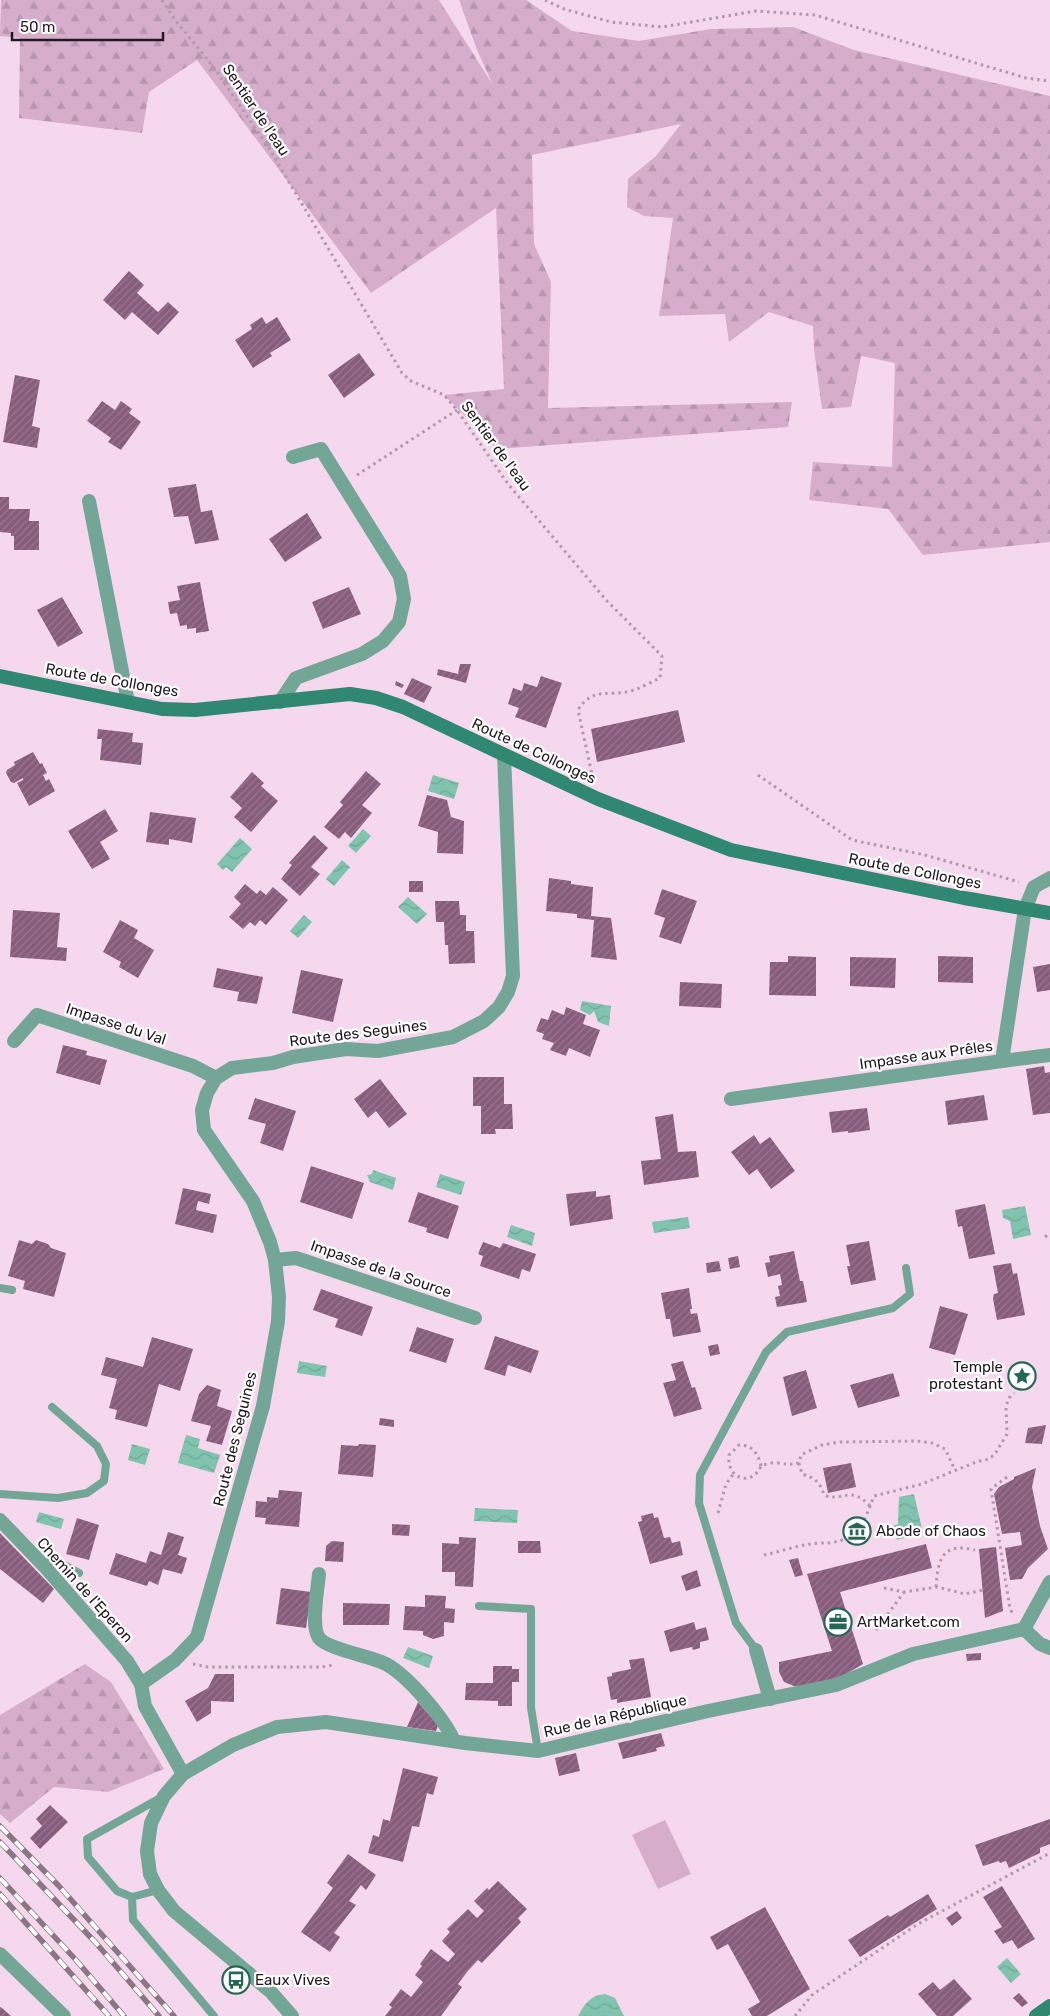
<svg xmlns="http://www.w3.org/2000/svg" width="1050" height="2016" font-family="Rubik,sans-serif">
<defs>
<pattern id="forest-firs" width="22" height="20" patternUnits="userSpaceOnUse" patternTransform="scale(1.25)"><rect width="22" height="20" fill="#d6aecb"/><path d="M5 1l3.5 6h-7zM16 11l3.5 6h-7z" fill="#b795ae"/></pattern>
<pattern id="water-waves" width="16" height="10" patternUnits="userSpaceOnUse" patternTransform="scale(1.25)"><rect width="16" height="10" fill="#82c3af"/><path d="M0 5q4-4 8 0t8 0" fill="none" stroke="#70a796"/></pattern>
<pattern id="building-hatch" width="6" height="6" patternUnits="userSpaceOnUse" patternTransform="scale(1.25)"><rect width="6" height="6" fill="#885c7c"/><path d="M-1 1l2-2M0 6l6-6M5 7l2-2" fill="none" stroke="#98788f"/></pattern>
</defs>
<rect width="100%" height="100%" fill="#f6d8ee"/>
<!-- forest -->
<g fill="url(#forest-firs)">
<polygon points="1,0 439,0 493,85 477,50 459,0 526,0 572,31 639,41 711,29 793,27 854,50 1050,96 1050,542 923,555 888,509 809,500 813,462 892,467 895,363 861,356 851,407 822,409 814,349 813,326 769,312 729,342 725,314 659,316 673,218 644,216 627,207 628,179 656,156 681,124 532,155 534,244 551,282 548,408 792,402 788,427 497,449 444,395 504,389 496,208 371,293 197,60 149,92 142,133 19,118 20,38 0,36"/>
<polygon points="85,1664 111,1682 164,1769 108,1792 54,1787 10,1823 0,1814 0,1715"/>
</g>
<!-- pitch -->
<polygon fill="#d6aecb" points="665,1820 691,1874 658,1889 632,1835"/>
<!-- water -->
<g fill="url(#water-waves)">
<polygon points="433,775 459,783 454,799 428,791"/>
<polygon points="363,829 371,836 356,853 348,846"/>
<polygon points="240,838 252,849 232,872 226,867 223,870 217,864"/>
<polygon points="342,860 350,867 334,886 326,879"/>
<polygon points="408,897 427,914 417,924 398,907"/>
<polygon points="304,915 312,922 298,938 290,931"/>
<polygon points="582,1001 611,1006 609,1026 598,1022 594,1011 590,1015 580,1010"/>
<polygon points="373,1170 396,1178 393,1190 370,1182 367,1175 372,1174"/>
<polygon points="440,1174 465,1182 461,1195 436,1187"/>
<polygon points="1025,1206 1031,1235 1013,1239 1010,1221 1003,1218 1002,1210"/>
<polygon points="688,1217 690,1228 654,1233 652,1222"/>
<polygon points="511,1225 535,1233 532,1246 507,1237"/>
<polygon points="299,1361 327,1366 325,1377 297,1373"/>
<polygon points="186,1435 200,1439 198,1448 220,1455 214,1473 178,1463"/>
<polygon points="132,1444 150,1449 145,1465 128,1460"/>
<polygon points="914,1494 923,1533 897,1540 893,1526 898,1524 899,1497"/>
<polygon points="475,1508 518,1510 517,1523 474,1521"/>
<polygon points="39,1512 64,1519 61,1529 36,1522"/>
<polygon points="408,1647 433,1656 429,1668 403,1658"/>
<polygon points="1007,1958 1021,1974 1011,1983 997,1967"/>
<path d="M605,1994L615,1998L624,2016H578C584,2004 591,1995 605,1994Z"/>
</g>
<!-- building -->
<g fill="url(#building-hatch)">
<polygon points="129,271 144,285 137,293 158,312 168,302 179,312 158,335 132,312 125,320 103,300"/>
<polygon points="262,317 266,324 277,317 291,340 270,353 272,356 253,368 235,340 252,329 250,325"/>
<polygon points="359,353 375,375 344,398 328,375"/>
<polygon points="15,375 40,380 32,426 40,428 37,448 3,442"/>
<polygon points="102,401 115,410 121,401 132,409 129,413 141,422 121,450 108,442 111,438 87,421"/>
<polygon points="196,484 201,512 212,510 219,540 195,544 188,516 174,517 168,488"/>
<polygon points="0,497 9,497 9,509 30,509 29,521 39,521 39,550 14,550 14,536 11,536 11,533 0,532"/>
<polygon points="307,513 322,538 285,562 269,539"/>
<polygon points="200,582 209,631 196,633 196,628 187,629 187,625 180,626 177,613 170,614 168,602 180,600 177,586"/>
<polygon points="349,587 361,614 323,629 312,602"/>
<polygon points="62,597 83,633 58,647 37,610"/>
<polygon points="460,664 471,664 466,683 437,675 438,669 458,674"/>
<polygon points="541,676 562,683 546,728 515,717 519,708 508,704 513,688 522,691 524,683 537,687"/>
<polygon points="412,678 432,687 424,703 404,694"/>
<polygon points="396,681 404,685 402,688 395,685"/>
<polygon points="678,710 685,742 597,762 591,729"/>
<polygon points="98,729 133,733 132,742 143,743 141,765 100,760 102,739 97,739"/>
<polygon points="33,752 40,764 42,763 47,773 43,775 46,781 49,779 55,791 29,806 17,783 23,780 23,778 14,783 11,782 6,773 7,770 15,765 14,762"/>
<polygon points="366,771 381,784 362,805 372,813 351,838 345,832 339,839 324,827 343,805 340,802"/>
<polygon points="252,772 264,783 261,786 278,801 251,832 234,817 242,808 230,797"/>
<polygon points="427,795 447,800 451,817 464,821 463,854 437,853 438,832 418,826"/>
<polygon points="105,809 118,831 100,842 110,859 92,869 68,831"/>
<polygon points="150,812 196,818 192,843 169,839 169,845 146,842"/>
<polygon points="314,835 328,848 311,867 320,874 300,896 281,879 292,865 289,863"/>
<polygon points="549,878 571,881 571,884 593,887 591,916 611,918 617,960 591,957 594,920 577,918 577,914 546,911"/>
<rect x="409" y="881" width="14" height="11"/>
<polygon points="245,884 257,894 260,890 266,895 273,887 288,900 266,925 260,920 255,926 250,922 243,929 229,917 241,904 234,897"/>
<polygon points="662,889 697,901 681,944 659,937 665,918 654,914"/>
<polygon points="435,901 459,901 460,915 466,915 466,931 474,931 475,963 449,964 448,945 445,945 444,922 436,922"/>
<polygon points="13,910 60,913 57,947 67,948 66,961 10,957"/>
<polygon points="120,920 138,930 134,938 154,950 138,978 119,967 121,962 103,952"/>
<polygon points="788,956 816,957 816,996 769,995 770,962 788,962"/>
<polygon points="938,956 973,957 973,983 938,982"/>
<polygon points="850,957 896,958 895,988 850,986"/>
<polygon points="1050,964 1050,990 1037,992 1033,967"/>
<polygon points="217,968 263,977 257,1004 237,1001 239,992 213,987"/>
<polygon points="301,970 343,979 333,1022 292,1013"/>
<polygon points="680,982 722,984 721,1008 679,1006"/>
<polygon points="566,1007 586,1015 583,1024 600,1030 590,1057 569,1048 566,1056 550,1050 554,1043 542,1039 544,1034 536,1031 541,1018 548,1020 552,1010 564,1015"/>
<polygon points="63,1045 87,1051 86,1055 107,1060 100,1085 56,1073"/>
<polygon points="1044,1066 1045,1073 1050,1072 1050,1113 1033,1115 1026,1069"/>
<polygon points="473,1077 504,1077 504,1104 512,1104 513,1129 495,1129 496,1134 481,1134 481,1106 473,1106"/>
<polygon points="380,1079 407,1114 389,1128 376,1111 368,1118 354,1099"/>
<polygon points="984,1095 988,1120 948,1125 945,1101"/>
<polygon points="255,1098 296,1111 283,1151 260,1143 266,1124 248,1119"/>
<polygon points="867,1108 870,1130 848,1133 848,1131 832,1133 829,1112"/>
<polygon points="673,1114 678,1152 696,1151 699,1177 644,1185 641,1161 661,1159 655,1117"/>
<polygon points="754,1135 760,1144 770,1137 795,1171 771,1189 757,1169 749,1175 731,1152"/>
<polygon points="311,1166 364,1183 352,1219 300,1202"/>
<polygon points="183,1188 211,1194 209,1204 198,1201 196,1210 217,1215 213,1233 175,1224"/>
<polygon points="596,1191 596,1197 610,1195 613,1219 570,1226 566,1194"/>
<polygon points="418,1192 459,1206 448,1239 426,1232 427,1228 408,1222"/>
<polygon points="985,1204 995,1254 969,1259 962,1226 958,1227 955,1210"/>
<polygon points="19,1240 32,1244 36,1240 48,1244 51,1248 66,1253 54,1297 23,1289 25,1281 8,1276"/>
<polygon points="869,1241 876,1280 851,1285 847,1266 850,1266 846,1245"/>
<polygon points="483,1242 500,1248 503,1243 536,1254 530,1272 522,1269 519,1279 480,1266 483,1256 478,1254"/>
<polygon points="794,1251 800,1281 803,1281 807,1302 777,1307 775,1297 780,1296 778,1286 782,1285 780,1274 768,1277 765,1263 770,1262 769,1256"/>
<polygon points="738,1256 740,1267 730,1269 728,1258"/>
<polygon points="719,1261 721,1271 707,1273 706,1263"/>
<polygon points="1011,1263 1013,1274 1017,1273 1025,1315 997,1320 993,1299 994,1294 998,1293 993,1266"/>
<polygon points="689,1288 692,1309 690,1309 691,1314 697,1313 701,1332 673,1337 670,1319 666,1319 661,1293"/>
<polygon points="321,1289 373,1307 362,1336 335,1327 338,1319 313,1310"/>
<polygon points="940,1306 968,1314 955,1355 929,1348"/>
<polygon points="417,1327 454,1339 446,1363 409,1351"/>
<polygon points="495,1336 539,1351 531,1373 508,1365 505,1376 484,1369"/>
<polygon points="152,1337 193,1349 180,1391 159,1384 147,1427 115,1419 117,1410 109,1408 117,1379 101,1375 106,1357 143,1367"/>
<polygon points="718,1344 720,1354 710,1356 708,1346"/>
<polygon points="683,1361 692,1388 695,1387 702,1409 674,1417 663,1383 676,1380 671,1364"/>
<polygon points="806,1370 817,1408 792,1416 783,1377"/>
<polygon points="893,1373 900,1396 858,1408 850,1385"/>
<polygon points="207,1385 221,1390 217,1406 232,1411 222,1445 206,1441 211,1426 191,1421 199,1394"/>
<polygon points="380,1418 394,1420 394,1427 379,1425"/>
<polygon points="1046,1425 1042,1444 1025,1443 1028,1428"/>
<polygon points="359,1444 376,1445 373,1477 338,1474 341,1445 358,1446"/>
<polygon points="851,1463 856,1487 828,1493 823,1468"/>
<polygon points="1036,1468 1032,1487 1040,1526 1048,1549 1028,1568 1022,1579 1010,1580 1005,1548 1022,1545 1020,1532 1002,1534 994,1494 999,1487 1014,1479 1014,1477"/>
<polygon points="279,1490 302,1492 299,1527 265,1524 266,1518 255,1517 256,1501 267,1502 267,1497 278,1498"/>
<polygon points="653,1513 654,1518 658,1517 664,1538 670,1537 672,1543 680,1541 683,1555 650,1564 638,1522 642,1521 641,1516"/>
<polygon points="77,1518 99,1525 89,1560 66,1554"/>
<polygon points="392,1524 410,1525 409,1536 392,1535"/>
<polygon points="168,1532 184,1537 178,1555 187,1558 182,1574 163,1569 158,1585 149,1581 147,1586 109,1574 116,1553 146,1563 150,1551 161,1555"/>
<polygon points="0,1533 54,1589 43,1603 0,1569"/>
<polygon points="459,1537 476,1538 473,1587 455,1586 455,1572 442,1572 442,1543 459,1544"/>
<polygon points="332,1541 344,1542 343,1562 325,1561 326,1546"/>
<polygon points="518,1541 540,1541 541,1553 518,1553"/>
<polygon points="926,1544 932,1568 840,1592 863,1664 841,1677 802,1686 794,1686 784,1682 779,1672 779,1662 832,1651 807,1574"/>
<polygon points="996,1547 1003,1611 985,1618 979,1549"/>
<polygon points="798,1558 803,1575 795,1577 789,1560"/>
<polygon points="697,1570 701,1586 686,1591 681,1576"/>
<polygon points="281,1588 311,1592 306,1628 276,1624"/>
<polygon points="425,1595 446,1596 445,1608 455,1609 454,1623 444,1622 444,1636 433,1639 423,1635 423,1631 403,1630 405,1606 425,1607"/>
<polygon points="343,1603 390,1604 389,1625 343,1625"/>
<polygon points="694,1622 696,1630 706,1627 709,1640 700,1642 700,1648 693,1650 692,1647 670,1652 664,1631"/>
<polygon points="981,1653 981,1660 967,1661 966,1654"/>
<polygon points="644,1658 651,1697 617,1703 617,1699 611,1700 607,1677 612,1676 612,1673 631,1669 629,1660"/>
<polygon points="493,1666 512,1666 512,1669 519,1669 519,1682 512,1682 512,1706 498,1706 498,1701 465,1700 466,1683 493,1683"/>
<polygon points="215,1674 234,1674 234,1702 211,1701 211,1713 197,1722 185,1701 208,1688"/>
<polygon points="418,1702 438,1725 436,1731 407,1727"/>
<polygon points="661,1733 665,1746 656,1748 657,1751 623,1759 618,1743"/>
<polygon points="576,1753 580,1771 559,1776 555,1758"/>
<polygon points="403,1768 438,1777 433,1795 427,1793 419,1827 412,1826 403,1862 368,1853 373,1835 379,1837 383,1819 390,1821"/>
<polygon points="50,1805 68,1822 40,1849 30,1838 42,1826 36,1819"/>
<polygon points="1050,1819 1050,1844 1040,1848 1040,1853 1009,1868 1006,1861 1000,1863 999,1861 983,1866 975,1845"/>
<polygon points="348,1854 376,1875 366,1890 361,1885 349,1901 356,1905 334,1933 340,1937 330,1952 301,1932 333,1888 327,1883"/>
<polygon points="498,1881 527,1909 518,1918 521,1922 482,1963 478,1960 467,1972 458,1984 462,1987 441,2016 385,2016 392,2007 389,2005 401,1989 411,1997 423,1982 415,1975 422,1966 420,1964 431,1949 448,1962 455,1954 442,1941 450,1932 447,1929 468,1909 477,1918 484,1911 474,1901 487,1888 489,1890"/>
<polygon points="1002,1886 1035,1939 1018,1949 1012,1940 1003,1944 994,1931 1002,1927 983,1897"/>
<polygon points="928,1894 937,1909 860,1957 848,1940 888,1915 890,1917"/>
<polygon points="765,1907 810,1989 767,2016 752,2016 748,2009 760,2002 728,1944 717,1950 710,1937"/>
<polygon points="957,1911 962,1918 952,1926 946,1918"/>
<polygon points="954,1979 972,1999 953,2016 937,2016 918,1994 933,1982 940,1990"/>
<polygon points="1019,1993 1028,2003 1022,2007 1013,1998"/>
<polygon points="0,2007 2,2008 11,2016 0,2016"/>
</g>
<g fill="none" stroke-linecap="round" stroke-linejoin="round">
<!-- path -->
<g stroke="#b099aa" stroke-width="3" stroke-dasharray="2.5 4" stroke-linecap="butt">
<path d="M162,0L175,20L215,69L270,150L402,373L411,381L444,395L457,410L508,484L607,601L662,656L660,678C651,682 641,688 631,691C608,697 593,686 578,710L593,779"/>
<polyline points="545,0 564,9 611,22 662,27 756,11 815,15 1026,78 1050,81"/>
<polyline points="357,475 457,410"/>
<polyline points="758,775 852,840 925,855 1019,882"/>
<polyline points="1045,1237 1050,1233"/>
<path d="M761,1466C758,1454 753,1445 739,1445L729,1455C726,1478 751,1488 761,1466C766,1464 773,1462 778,1463C786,1464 791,1465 799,1463"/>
<polyline points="1007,1477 991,1489 1010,1609 1014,1615"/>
<path d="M870,1506C849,1484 844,1503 824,1495C820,1482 815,1478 802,1474L799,1463L801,1455L822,1445L840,1442L917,1441L932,1443L945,1449L955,1470"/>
<polyline points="718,1513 726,1484 734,1473"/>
<path d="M764,1555C779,1552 795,1546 810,1544C816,1543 823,1543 829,1543C860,1539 864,1521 874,1496L922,1484L976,1462L989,1459L995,1454L1007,1434L1006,1406L1009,1398L1014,1393"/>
<path d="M936,1587C938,1559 942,1542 975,1550"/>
<polyline points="884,1588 904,1592 937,1587 965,1594 983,1590"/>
<polyline points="876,1630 904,1592"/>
<polyline points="193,1664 208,1667 321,1667 334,1665"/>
<polyline points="795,2016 812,1995 918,1924 1050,1853"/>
</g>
<!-- service -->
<g stroke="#73a696" stroke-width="8">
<polyline points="0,1288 12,1290"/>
<polyline points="0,1494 58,1498 87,1493 104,1481 106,1464 97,1446 52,1407"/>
<polyline points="42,1563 53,1559 79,1573"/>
<polyline points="479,1606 531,1609 531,1708 538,1751"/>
<polyline points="756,1650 736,1623 730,1604 699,1503 700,1475 766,1352 787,1332 893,1308 910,1294 906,1268"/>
<polyline points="158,1890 132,1897 117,1891 88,1857 87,1839 162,1797"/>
<polyline points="132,1897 133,1920 214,2016"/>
</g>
<!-- minor -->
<g stroke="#73a696" stroke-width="14">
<polyline points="89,501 128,702"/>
<polyline points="280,702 296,678 362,654 383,641 399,622 404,599 400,576 321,449 293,457"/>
<polyline points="14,1041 37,1015 193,1066 216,1078"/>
<polyline points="1002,1061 1050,1055"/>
<polyline points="731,1099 1002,1061 1025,909 1034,887 1050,878"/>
<polyline points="275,1260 296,1258 475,1318"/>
<polyline points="0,1520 46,1568 127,1661 141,1684 145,1706 183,1774"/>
<path d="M319,1574C318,1589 310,1625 319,1638C327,1649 371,1656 386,1664C408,1676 444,1718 454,1741"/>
<polyline points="1024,1629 1050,1582"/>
<polyline points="1024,1629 1040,1644 1050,1648"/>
<polyline points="756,1650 770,1699"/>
<polyline points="141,1684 175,1660 197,1637 263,1406 278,1321 279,1297 275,1260 270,1242 253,1201 204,1130 202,1110 207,1093 216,1078 232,1068 273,1063 293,1057 346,1049 378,1051 453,1037 484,1021 499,1007 508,992 513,976 504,755"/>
<polyline points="0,1954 64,2016"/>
<polyline points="292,2016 271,1992 174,1911 158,1890 150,1874 147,1851 151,1823 164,1796 183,1774 233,1745 277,1727 326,1722 465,1743 538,1751 708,1711 836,1685 913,1654 1024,1629"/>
</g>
<!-- secondary -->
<g stroke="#318872" stroke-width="14">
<polyline points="0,676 162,709 195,710 350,694 376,698 403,707 598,799 731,850 964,898 1050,913"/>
<polyline points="1036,2016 1050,2006"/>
</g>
<!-- rail casing -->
<g stroke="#8a7685" stroke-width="5.5">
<g id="rail">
<polyline points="0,1826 58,1885 174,2016"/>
<polyline points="0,1842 96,1943 159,2016"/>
<polyline points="0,1878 76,1960 124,2016"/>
<polyline points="0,1894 109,2016"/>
</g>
</g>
<!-- rail -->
<use href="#rail" stroke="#fff" stroke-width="4" stroke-dasharray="11" stroke-linecap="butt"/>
</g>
<!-- icons -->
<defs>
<g id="sight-ring" transform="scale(1.4375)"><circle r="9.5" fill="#fff" stroke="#256655" stroke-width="1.5"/><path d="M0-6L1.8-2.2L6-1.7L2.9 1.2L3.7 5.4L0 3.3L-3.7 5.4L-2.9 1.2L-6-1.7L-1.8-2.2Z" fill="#256655"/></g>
<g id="museum-ring" transform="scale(1.4375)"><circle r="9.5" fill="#fff" stroke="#256655" stroke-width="1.5"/><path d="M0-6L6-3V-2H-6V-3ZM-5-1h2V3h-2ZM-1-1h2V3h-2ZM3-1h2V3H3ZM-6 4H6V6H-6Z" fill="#256655"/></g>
<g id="office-ring" transform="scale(1.4375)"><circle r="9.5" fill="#fff" stroke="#256655" stroke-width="1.5"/><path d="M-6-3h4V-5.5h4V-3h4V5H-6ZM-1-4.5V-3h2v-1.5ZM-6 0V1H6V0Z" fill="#256655"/></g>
<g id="bus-ring" transform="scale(1.4375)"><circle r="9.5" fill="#fff" stroke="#256655" stroke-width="1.5"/><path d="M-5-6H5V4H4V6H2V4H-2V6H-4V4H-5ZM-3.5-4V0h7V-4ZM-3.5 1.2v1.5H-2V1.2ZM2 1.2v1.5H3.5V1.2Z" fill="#256655"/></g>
</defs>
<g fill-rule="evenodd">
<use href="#sight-ring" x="1022" y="1376"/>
<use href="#museum-ring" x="857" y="1531"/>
<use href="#office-ring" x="838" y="1622"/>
<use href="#bus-ring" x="236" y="1980"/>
</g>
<g text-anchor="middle" stroke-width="4.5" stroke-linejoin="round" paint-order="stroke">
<!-- street labels -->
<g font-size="15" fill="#221820" stroke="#fff">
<text transform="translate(256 110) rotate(56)" y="5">Sentier de l'eau</text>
<text transform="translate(496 446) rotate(54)" y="5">Sentier de l'eau</text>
<text transform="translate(112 680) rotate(10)" y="5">Route de Collonges</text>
<text transform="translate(534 751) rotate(25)" y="5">Route de Collonges</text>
<text transform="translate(915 871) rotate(11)" y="5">Route de Collonges</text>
<text transform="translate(116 1024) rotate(18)" y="5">Impasse du Val</text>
<text transform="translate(358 1033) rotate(-7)" y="5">Route des Seguines</text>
<text transform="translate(926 1055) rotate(-8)" y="5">Impasse aux Prêles</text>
<text transform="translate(381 1269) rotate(19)" y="5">Impasse de la Source</text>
<text transform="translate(235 1439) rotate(-76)" y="5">Route des Seguines</text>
<text transform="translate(85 1590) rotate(48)" y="5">Chemin de l'Eperon</text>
<text transform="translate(615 1716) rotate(-13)" y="5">Rue de la République</text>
</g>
<!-- poi labels -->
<g font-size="15" fill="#221820" stroke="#fff" text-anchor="start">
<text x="1003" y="1372" text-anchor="end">Temple<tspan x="1003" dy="17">protestant</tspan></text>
<text x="876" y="1536">Abode of Chaos</text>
<text x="857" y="1627">ArtMarket.com</text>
<text x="255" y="1985">Eaux Vives</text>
</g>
</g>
<!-- scale -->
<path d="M12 32v8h151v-8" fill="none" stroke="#221820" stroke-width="2.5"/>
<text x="20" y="32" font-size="15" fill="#221820" stroke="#ffffff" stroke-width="4" paint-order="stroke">50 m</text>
</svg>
